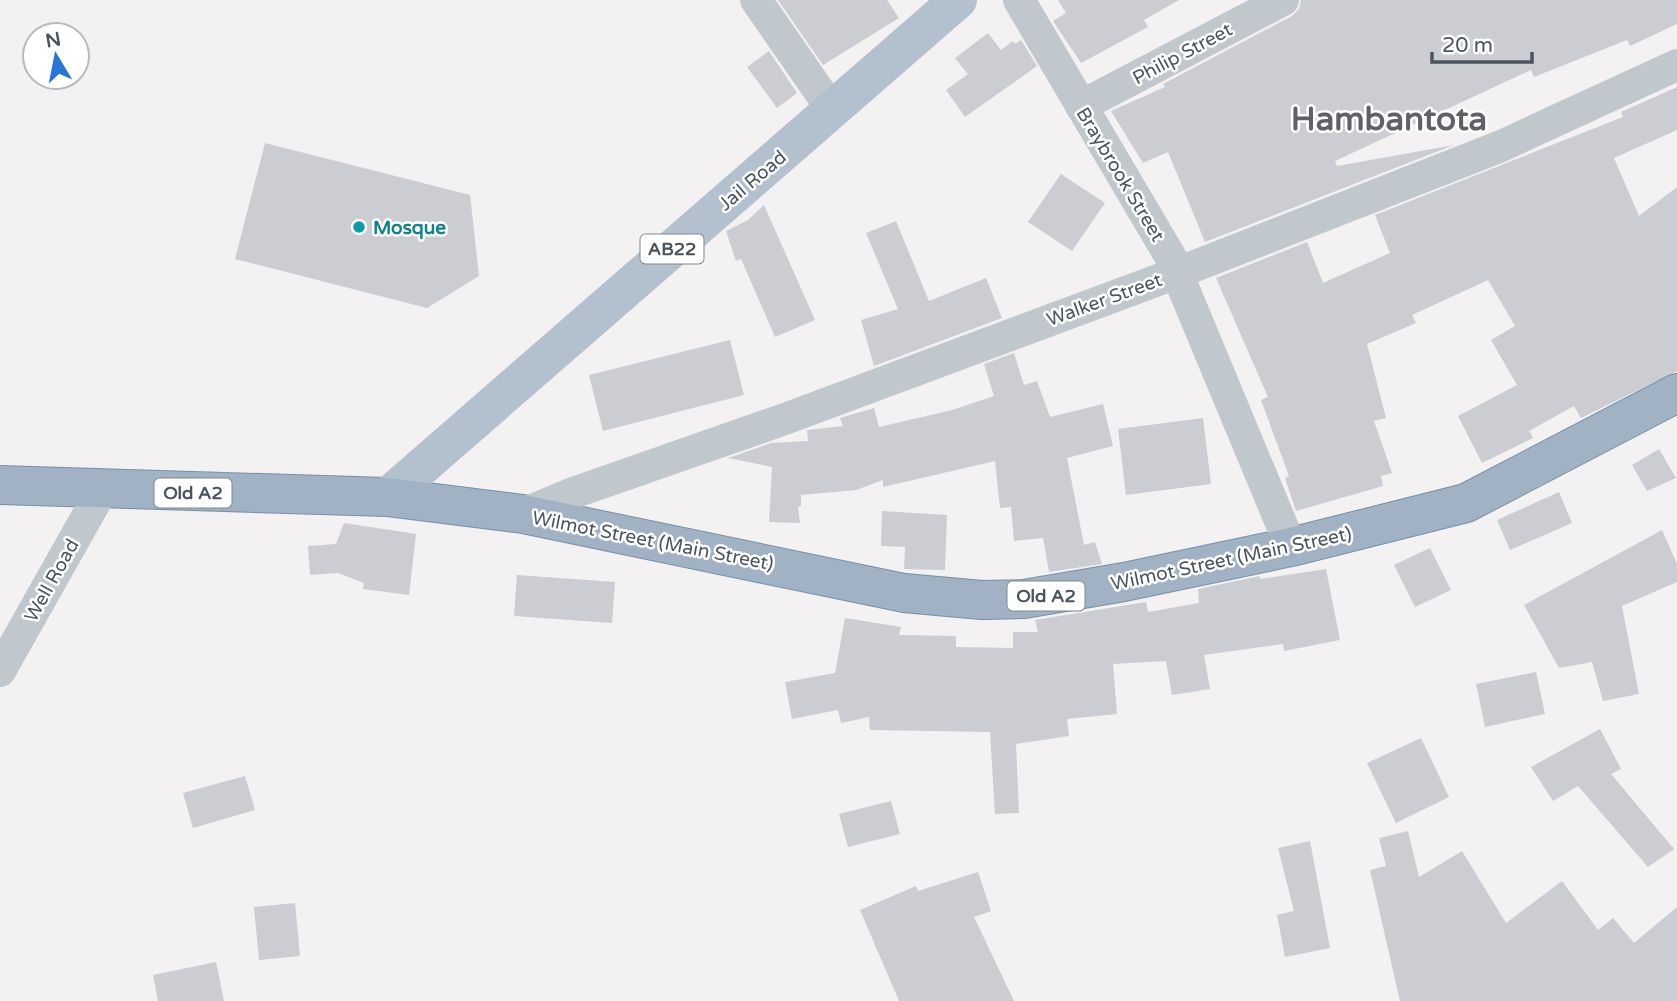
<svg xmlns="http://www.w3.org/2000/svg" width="1677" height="1001" font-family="'Varela Round',sans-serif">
<rect width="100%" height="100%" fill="#f3f1f1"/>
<!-- building -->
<g fill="#cbcdd3">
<polygon points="778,0 887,0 899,18 823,65"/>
<polygon points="1058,0 1179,0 1144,20 1148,27 1081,63 1053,21 1066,13"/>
<polygon points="1301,0 1677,0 1677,24 1630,46 1627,40 1534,77 1531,70 1335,161 1337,166 1454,145 1205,242 1168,152 1143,163 1111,111 1165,87 1163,84 1292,16 1299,9"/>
<polygon points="988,33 1001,50 1013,41 1015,44 1021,40 1037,66 965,117 946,90 968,74 955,58"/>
<polygon points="769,51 797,93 777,108 747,67"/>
<polygon points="1677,87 1677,130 1614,158 1639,216 1677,187 1677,371 1581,418 1574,406 1529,431 1533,438 1482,463 1458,416 1517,385 1491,340 1515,326 1488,280 1412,315 1416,323 1367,344 1386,418 1374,421 1392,473 1381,476 1383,486 1296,511 1285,478 1289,476 1261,400 1268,397 1216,278 1307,242 1323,283 1390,253 1375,215 1623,117 1621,112"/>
<polygon points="265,143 470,195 479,276 427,308 235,259"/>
<polygon points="1061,174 1105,203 1072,251 1028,222"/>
<polygon points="764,205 815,320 775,337 741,259 736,261 726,231 748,220"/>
<polygon points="896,221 929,301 986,278 1002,318 874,366 861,320 898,309 866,233"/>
<polygon points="730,340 744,395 603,431 589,375"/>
<polygon points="1014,353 1024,385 1037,381 1050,417 1103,404 1113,446 1067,458 1084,545 1095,542 1102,564 1049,572 1043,538 1014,541 1011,507 1000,508 995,461 883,487 883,480 856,490 801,495 801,506 798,507 800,523 769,522 772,467 728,458 771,443 808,441 807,430 843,426 840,418 874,408 879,427 952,410 994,396 984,364"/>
<polygon points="1203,418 1211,484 1126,495 1118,429"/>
<polygon points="1659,449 1676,478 1647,491 1632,465"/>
<polygon points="1559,492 1572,523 1510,550 1497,520"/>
<polygon points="882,511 947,515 945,570 904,569 905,547 881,546"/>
<polygon points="344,523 416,534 409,595 363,589 364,583 338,573 310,575 308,546 336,544"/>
<polygon points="1662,530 1677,564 1677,582 1622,606 1639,694 1603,701 1592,662 1559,668 1524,605"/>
<polygon points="1430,548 1451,590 1415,607 1394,565"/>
<polygon points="1326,569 1340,640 1284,651 1283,644 1204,655 1210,689 1172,695 1166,661 1113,664 1117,714 1067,719 1069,736 1016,744 1019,813 995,814 990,732 870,730 869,717 841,723 838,710 792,719 785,682 835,673 845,618 901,627 899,635 956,636 956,647 1013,648 1013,632 1038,632 1035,620 1146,602 1148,612 1199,603 1198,589 1260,576 1260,579"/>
<polygon points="517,575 615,582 612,623 514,616"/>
<polygon points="1536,672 1545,714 1485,727 1476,684"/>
<polygon points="1600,729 1621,769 1611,774 1674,849 1648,867 1578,786 1553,801 1531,767"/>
<polygon points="1421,738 1449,797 1396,823 1367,763"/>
<polygon points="245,776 255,810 193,828 183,793"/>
<polygon points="891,801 900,834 848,847 839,814"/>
<polygon points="1408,831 1419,877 1462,851 1506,923 1562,881 1598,930 1613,918 1634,943 1677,907 1677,1001 1400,1001 1370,870 1386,866 1379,838"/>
<polygon points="1310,841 1330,948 1285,957 1277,915 1294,911 1278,848"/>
<polygon points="978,872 991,911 974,917 1014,1001 899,1001 860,910 916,886 918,891"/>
<polygon points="295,903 300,956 259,960 254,907"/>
<polygon points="216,962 224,1001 158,1001 153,975"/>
</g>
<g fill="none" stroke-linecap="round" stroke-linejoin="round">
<!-- trunk casing -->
<g stroke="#788fa7" stroke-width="40">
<polyline id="trunk" points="0,485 387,497 523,514 904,593 982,600 1024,599 1124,582 1291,547 1466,503 1677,393"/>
</g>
<!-- minor -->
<g stroke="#c0c8ce" stroke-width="32">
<polyline points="756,0 833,111"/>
<polyline points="1019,0 1170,256 1291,547"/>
<polyline points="1081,106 1283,0"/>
<polyline points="523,514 573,493 782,420 1177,273 1499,147 1677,65"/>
<polyline points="0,671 102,490"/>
</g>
<!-- primary -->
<polyline stroke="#b3c0cd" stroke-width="38" points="387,497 958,0"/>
<!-- trunk -->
<use href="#trunk" stroke="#a0b2c4" stroke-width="38"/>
</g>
<!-- markers -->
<circle fill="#0f9aa8" stroke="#fff" stroke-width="2.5" cx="359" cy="227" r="7"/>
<g text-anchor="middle" stroke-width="5" stroke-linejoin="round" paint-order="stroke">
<!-- shield labels -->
<g fill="#fff" stroke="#80878e" stroke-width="2">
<rect x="640.5" y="234.5" width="63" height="29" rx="5"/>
<rect x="154.5" y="478.5" width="77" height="29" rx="5"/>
<rect x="1007.5" y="581.5" width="77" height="29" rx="5"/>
</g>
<g font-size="18" font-weight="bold" fill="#4a545d">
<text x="672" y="255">AB22</text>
<text x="193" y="499">Old A2</text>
<text x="1046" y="602">Old A2</text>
</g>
<!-- street labels -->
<g font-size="19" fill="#4a545d" stroke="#fff">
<text transform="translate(1182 53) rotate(-28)" y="7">Philip Street</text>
<text transform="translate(1121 174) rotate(59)" y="7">Braybrook Street</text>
<text transform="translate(752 180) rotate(-40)" y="7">Jail Road</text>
<text transform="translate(1104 299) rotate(-20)" y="7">Walker Street</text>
<text transform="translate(653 540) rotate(11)" y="7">Wilmot Street (Main Street)</text>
<text transform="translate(1231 558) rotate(-12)" y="7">Wilmot Street (Main Street)</text>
<text transform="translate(51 580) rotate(-61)" y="7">Well Road</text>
</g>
<!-- culture labels -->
<g font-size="19" font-weight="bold" fill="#0d838f" stroke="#fff" text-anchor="start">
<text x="373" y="234">Mosque</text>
</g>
<!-- town labels -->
<g font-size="33" font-weight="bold" fill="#5e6165" stroke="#fff">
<text x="1389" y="130">Hambantota</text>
</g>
</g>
<!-- north arrow -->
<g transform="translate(56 56) rotate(350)"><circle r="33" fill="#ffffff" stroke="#b7bbbe" stroke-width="2"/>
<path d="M0-5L12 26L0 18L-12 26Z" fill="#2975d5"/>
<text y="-10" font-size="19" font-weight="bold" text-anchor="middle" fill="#4a545d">N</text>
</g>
<!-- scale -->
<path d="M1432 52v10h100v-10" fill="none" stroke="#4a545d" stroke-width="3.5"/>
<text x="1442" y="52" font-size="21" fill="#4a545d" stroke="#ffffff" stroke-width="5" paint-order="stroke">20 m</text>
</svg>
